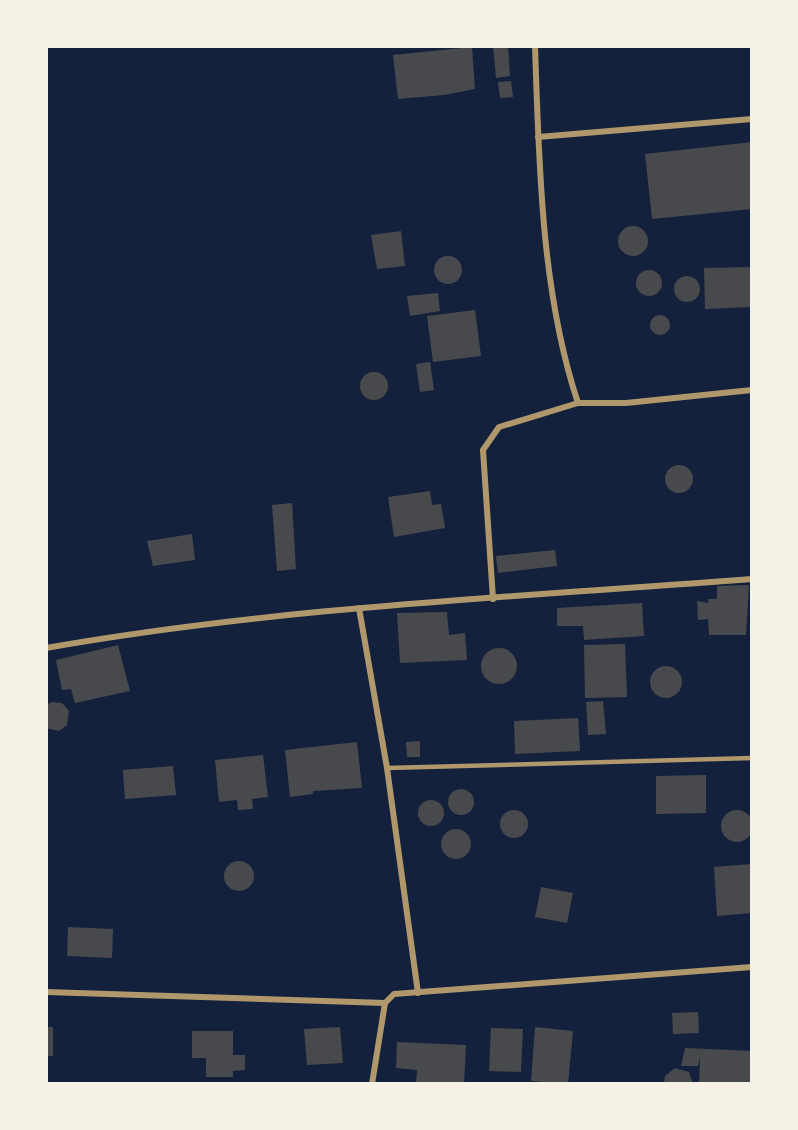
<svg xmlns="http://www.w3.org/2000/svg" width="798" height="1130" font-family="'PT Sans',sans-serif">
<rect width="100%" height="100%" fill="#14213d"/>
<!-- building -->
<g fill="#48494c">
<polygon points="493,46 508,46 510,76 496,78"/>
<polygon points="472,47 475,89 444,95 398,99 393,55"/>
<polygon points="511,81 513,97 500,98 498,82"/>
<polygon points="752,142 752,209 652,219 645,154"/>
<circle cx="633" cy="241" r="15"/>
<polygon points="401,231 405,266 377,269 371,235"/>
<circle cx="448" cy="270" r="14"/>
<polygon points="752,267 752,307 705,309 704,268"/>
<circle cx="649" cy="283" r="13"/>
<circle cx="687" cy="289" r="13"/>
<polygon points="438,293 440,311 410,316 407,296"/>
<polygon points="475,310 481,356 433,362 427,316"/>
<circle cx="660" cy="325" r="10"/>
<polygon points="430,362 434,390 420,392 416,364"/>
<circle cx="374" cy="386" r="14"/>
<circle cx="679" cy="479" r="14"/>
<polygon points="430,491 432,505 441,504 445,528 394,537 388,497"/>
<polygon points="292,503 296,569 277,571 272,505"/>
<polygon points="192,534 195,560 153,566 147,541"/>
<polygon points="555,550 557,566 498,573 496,556"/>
<polygon points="749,585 746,635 709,635 708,619 698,620 697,601 709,603 708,599 717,599 717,586"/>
<polygon points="642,603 644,636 584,640 583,626 557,626 557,608"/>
<polygon points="447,612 449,635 465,633 467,660 400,663 397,613"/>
<polygon points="625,644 627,697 585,698 584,645"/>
<polygon points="118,645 130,691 75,703 71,689 62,690 56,660"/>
<circle cx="499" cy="666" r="18"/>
<circle cx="666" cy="682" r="16"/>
<polygon points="603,701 606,734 588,735 586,702"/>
<polygon points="52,702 62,703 69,711 67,725 59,731 46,728 46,705"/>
<polygon points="578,718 580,751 515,754 514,721"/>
<polygon points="420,741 420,757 407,757 406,742"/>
<polygon points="357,742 362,788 313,791 313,794 290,797 285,750"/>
<polygon points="263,755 268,797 252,799 253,809 238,810 237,800 219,802 215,760"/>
<polygon points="173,766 176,795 125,799 123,770"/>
<polygon points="706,775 706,813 656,814 656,776"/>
<circle cx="461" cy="802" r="13"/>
<circle cx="431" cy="813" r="13"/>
<circle cx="514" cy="824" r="14"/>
<circle cx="737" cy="826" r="16"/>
<circle cx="456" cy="844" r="15"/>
<circle cx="239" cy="876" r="15"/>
<polygon points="751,864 752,913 717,916 714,867"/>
<polygon points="541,887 573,893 567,923 535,917"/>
<polygon points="68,927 113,929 112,958 67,956"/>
<polygon points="698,1012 699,1033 673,1034 672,1013"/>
<rect x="46" y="1027" width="7" height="29"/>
<polygon points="340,1027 343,1063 307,1065 304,1029"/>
<polygon points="535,1027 573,1031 568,1084 531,1081"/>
<polygon points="491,1028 523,1029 521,1072 489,1071"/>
<polygon points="192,1031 233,1031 233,1055 245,1055 245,1070 233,1071 233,1077 206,1077 206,1058 192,1058"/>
<polygon points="397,1042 466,1045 464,1084 416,1084 417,1070 396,1068"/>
<polygon points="685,1048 752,1051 752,1084 699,1084 700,1057 698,1066 681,1066"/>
<polygon points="675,1068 689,1072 693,1084 664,1084 665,1076"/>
</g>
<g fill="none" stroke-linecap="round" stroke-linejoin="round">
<!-- service -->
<polyline stroke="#b1986c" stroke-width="4.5" points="387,768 752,758"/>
<!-- minor -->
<g stroke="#b1986c" stroke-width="6">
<polyline points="538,137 752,119"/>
<polyline points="578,403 626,403 752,390"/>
<path d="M493,599L483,450L499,427L578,403C541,292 539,163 535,46"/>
<polyline points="359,608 387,768 418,993"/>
<path d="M46,648C279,607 516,597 752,579"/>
<polyline points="46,992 385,1003 394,994 752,967"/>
<polyline points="372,1084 385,1003"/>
</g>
</g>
<!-- border -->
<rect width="798" height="1130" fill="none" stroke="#f6f1e7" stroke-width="96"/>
</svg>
